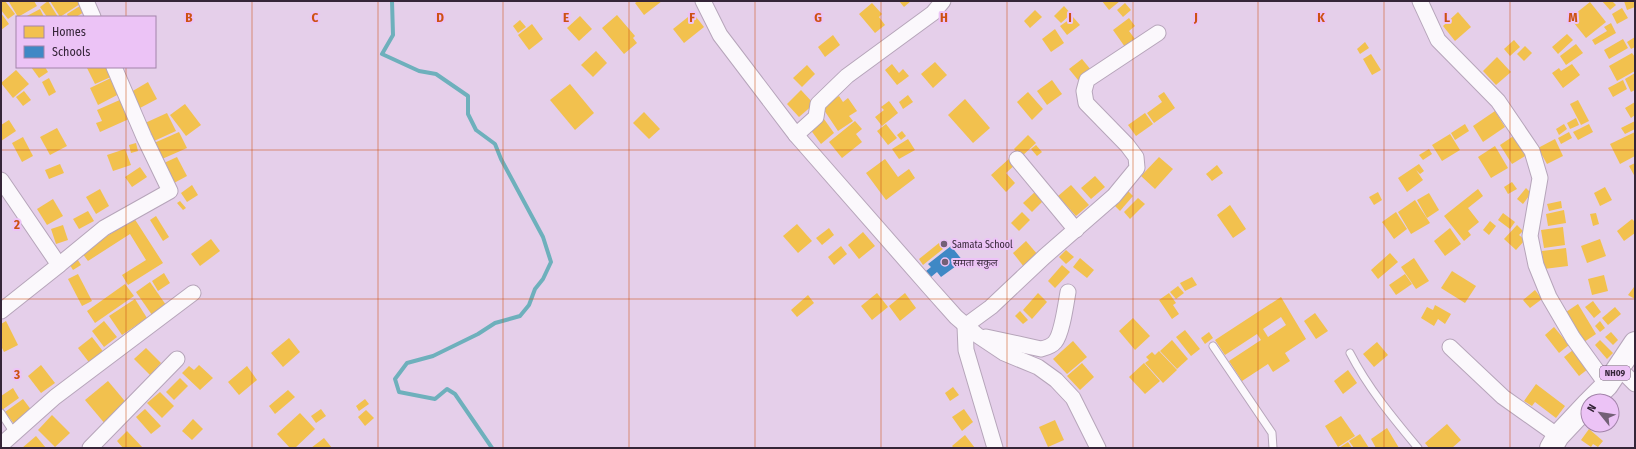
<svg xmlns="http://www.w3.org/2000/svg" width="1636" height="449" font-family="'Fira Sans Condensed','Noto Sans Devanagari',sans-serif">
<rect width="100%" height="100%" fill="#e5cfea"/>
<!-- homes -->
<g fill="#f2c14e" fill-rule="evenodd">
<polygon points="1,1 5,1 15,14 8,19 1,10"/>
<polygon points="11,1 34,1 37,6 18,17 9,2"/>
<polygon points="48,1 58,17 47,17 40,7"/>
<polygon points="50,1 78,1 80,4 60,17"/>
<polygon points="638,1 662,1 644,15 635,3"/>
<polygon points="899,1 911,1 904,7"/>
<polygon points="1102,1 1120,1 1109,10"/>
<polygon points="1602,1 1612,1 1616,5 1610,10"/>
<polygon points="1624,1 1635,1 1635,7 1627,10"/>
<polygon points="1590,2 1606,22 1586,38 1570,18"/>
<polygon points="872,3 882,14 879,17 885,25 875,33 859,14"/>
<polygon points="1125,3 1131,10 1123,17 1117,10"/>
<polygon points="80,6 84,12 76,17 68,17 67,14"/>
<polygon points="1064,6 1071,14 1061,23 1054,16"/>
<polygon points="1622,8 1628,18 1617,24 1612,14"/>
<polygon points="40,9 44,17 25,17"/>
<polygon points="1035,10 1042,17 1030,28 1024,21"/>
<polygon points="1458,12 1471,27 1455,41 1443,26"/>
<polygon points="1,13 9,24 1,30"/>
<polygon points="693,13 704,27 684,43 673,29"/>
<polygon points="617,15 635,36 633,38 637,43 624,54 602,28"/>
<polygon points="580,16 592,29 579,41 567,28"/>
<polygon points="1073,17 1080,25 1067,35 1060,26"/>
<polygon points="1129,18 1135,26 1129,31 1135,39 1125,47 1113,30"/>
<polygon points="520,20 526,27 518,33 513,26"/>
<polygon points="1611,23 1616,33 1595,45 1592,40 1607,31 1604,27"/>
<polygon points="532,24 543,39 529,50 518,35"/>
<polygon points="1055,29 1064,43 1051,52 1042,39"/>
<polygon points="1567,34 1573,40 1558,54 1552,47"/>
<polygon points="833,35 840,45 825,57 818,47"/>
<polygon points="1635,37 1635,47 1631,49 1627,42"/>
<polygon points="1623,39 1628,48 1609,59 1604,50"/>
<polygon points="1514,40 1520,47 1510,56 1504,49"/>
<polygon points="1365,42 1369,48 1360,54 1357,49"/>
<polygon points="1576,44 1583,53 1566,65 1560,56"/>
<polygon points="1525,46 1532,53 1524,61 1517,54"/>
<polygon points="596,51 607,63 593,77 581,65"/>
<polygon points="1632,53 1635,57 1635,71 1617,81 1609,66"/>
<polygon points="1371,54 1381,70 1372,75 1363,59"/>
<polygon points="1497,57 1511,72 1496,85 1483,71"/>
<polygon points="1082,59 1091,70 1078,80 1069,69"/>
<polygon points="935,62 947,75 933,88 921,74"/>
<polygon points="892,64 899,73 903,69 909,76 897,85 885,70"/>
<polygon points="1572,64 1580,75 1563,88 1552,73 1559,68 1561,71"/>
<polygon points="807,65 815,74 802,87 793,78"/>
<polygon points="31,67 45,67 48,72 39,78"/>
<polygon points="88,67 108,67 113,76 95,84 87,68"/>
<polygon points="16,70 29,84 13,98 1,83"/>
<polygon points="1635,73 1635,90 1631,92 1625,79"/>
<polygon points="113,77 121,93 98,105 90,88"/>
<polygon points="49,78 56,92 49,96 42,82"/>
<polygon points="1052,80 1062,94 1047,105 1037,91"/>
<polygon points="1623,80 1627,89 1613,97 1608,88"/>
<polygon points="148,82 157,99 140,108 131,92"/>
<polygon points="570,84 594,113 575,130 550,100"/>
<polygon points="801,90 814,104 799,117 787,104"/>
<polygon points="24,91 31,100 23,106 16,97"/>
<polygon points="1028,92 1043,109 1032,120 1017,102"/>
<polygon points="1164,92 1175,108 1154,123 1147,113 1162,102 1158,96"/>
<polygon points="908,95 913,102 903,109 899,102"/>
<polygon points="839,96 843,102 848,98 857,111 849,116 853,121 838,131 822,107"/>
<polygon points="122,99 129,119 100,132 96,123 102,121 97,110"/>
<polygon points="965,99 990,128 973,143 948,115"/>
<polygon points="1578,100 1589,121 1581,125 1570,104"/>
<polygon points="889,101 898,113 882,126 875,117 884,110 881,107"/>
<polygon points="1635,102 1635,115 1631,118 1625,108"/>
<polygon points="185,104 201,125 186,136 170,115"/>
<polygon points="1495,111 1505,127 1483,142 1473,126"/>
<polygon points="644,112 660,129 649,139 633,123"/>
<polygon points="167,113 176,131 154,141 145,123"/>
<polygon points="1145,113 1153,124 1136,136 1128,125"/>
<polygon points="1576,118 1579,125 1570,129 1567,123"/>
<polygon points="824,119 834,133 821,144 810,129"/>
<polygon points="9,120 16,131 1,141 1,125"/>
<polygon points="855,121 862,129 856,134 862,142 842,158 829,142"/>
<polygon points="1635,121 1635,129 1625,134 1621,128"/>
<polygon points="886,124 897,138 888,145 877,131"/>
<polygon points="1465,124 1469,131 1455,140 1451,133"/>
<polygon points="1564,124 1567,129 1559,135 1556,129"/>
<polygon points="1589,124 1593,132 1578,140 1573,132"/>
<polygon points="57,128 67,146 50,155 40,137"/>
<polygon points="902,131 906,136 901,140 897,135"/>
<polygon points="179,132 187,148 162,159 154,143"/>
<polygon points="1569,132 1572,138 1561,144 1558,138"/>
<polygon points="1635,132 1635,156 1620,164 1610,144"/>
<polygon points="1450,134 1460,150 1442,161 1432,145"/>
<polygon points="1028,135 1036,143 1021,157 1014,149"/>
<polygon points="1515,135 1527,155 1512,164 1500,145"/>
<polygon points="23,137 33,156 22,162 12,143"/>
<polygon points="908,139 915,150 899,159 892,149"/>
<polygon points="1555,139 1563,156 1547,164 1538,148"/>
<polygon points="136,143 138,151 131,153 129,145"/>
<polygon points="1036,145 1042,152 1037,156 1031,149"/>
<polygon points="1495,146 1508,168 1491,178 1478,157"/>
<polygon points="125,149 131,165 113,171 107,155"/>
<polygon points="1429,149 1432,154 1423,160 1419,155"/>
<polygon points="177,157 187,176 174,183 164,163"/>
<polygon points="1011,157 1017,163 1006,173 1015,183 1006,192 991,175"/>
<polygon points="1159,157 1173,169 1155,189 1141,176"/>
<polygon points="885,159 898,177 909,169 915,178 886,200 866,173"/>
<polygon points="1635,163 1635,177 1629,166"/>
<polygon points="60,164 64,173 49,179 45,170"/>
<polygon points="1419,164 1424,171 1420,174 1416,170 1423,180 1407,192 1398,178"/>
<polygon points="1217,165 1223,173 1212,181 1206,174"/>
<polygon points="140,167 147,177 132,187 125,177"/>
<polygon points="1095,176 1105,187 1091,199 1081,188"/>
<polygon points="1512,182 1517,189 1508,194 1504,187"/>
<polygon points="192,185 198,195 187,202 181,193"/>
<polygon points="1071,185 1089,205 1076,216 1058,196"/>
<polygon points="1605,187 1612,200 1600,206 1594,193"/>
<polygon points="1526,188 1531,193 1523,204 1517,199"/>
<polygon points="100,189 109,206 96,214 86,197"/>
<polygon points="1478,189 1483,196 1468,208 1479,222 1468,231 1471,235 1464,241 1444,216"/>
<polygon points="1127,190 1133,196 1120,211 1114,205"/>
<polygon points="1036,191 1044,200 1032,212 1023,203"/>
<polygon points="1378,192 1382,200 1374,205 1369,197"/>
<polygon points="1429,193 1439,210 1427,218 1417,200"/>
<polygon points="1138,198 1145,204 1130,219 1124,212"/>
<polygon points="53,199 63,216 47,225 37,209"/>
<polygon points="1415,200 1430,223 1411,234 1398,212"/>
<polygon points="180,201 186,208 183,210 177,203"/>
<polygon points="1561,201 1562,208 1549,211 1547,204"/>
<polygon points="1230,205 1246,229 1233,238 1217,215"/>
<polygon points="1564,210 1566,223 1548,226 1546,214"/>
<polygon points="88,211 94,221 79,229 73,219"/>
<polygon points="1022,212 1030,220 1019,231 1011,223"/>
<polygon points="1396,212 1407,229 1394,239 1382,222"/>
<polygon points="1503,213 1515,222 1510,229 1498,220"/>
<polygon points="1596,213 1599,224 1593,226 1590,214"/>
<polygon points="156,216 169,237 163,241 150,220"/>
<polygon points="134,218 163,263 128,285 122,275 146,260 130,234 88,261 82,253"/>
<polygon points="1632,219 1635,222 1635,233 1624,241 1617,231"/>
<polygon points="1490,221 1496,226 1489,235 1483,230"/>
<polygon points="797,224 812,241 798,253 783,236"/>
<polygon points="63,225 68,240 56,244 51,229"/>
<polygon points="1517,225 1523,231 1519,235 1525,240 1516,250 1504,239"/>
<polygon points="1563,227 1565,245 1544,248 1541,230"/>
<polygon points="829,228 834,235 822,245 816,238"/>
<polygon points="1450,228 1461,244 1445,256 1434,241"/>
<polygon points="863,232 875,246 859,259 848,245"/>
<polygon points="211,239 220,251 200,266 191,254"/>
<polygon points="1600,239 1606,256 1587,263 1581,246"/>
<polygon points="1026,241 1038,255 1024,267 1013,253"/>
<polygon points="939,243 943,249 923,265 919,259"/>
<polygon points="841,246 847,254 834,265 828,257"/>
<polygon points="1566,248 1568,266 1544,269 1542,251"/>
<polygon points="1066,250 1074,257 1066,264 1059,257"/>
<polygon points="1390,253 1398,262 1378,279 1371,270"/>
<polygon points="76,257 81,265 73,270 68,262"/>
<polygon points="1080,258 1094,270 1087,278 1073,267"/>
<polygon points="1414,258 1429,281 1416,289 1401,267"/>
<polygon points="1062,265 1070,272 1055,288 1048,281"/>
<polygon points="1452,271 1476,286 1465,303 1441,288"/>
<polygon points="164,273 170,283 158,291 152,281"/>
<polygon points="78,274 92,301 82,306 68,279"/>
<polygon points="1405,274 1412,284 1396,295 1389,285"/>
<polygon points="1604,275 1608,291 1592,295 1588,279"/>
<polygon points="1192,277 1197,285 1185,291 1180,283"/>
<polygon points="150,282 166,305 152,315 136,292"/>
<polygon points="125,284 134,296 95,323 87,311"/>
<polygon points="1178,286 1184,293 1176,299 1170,292"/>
<polygon points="1634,287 1635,287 1635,299 1628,295"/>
<polygon points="1535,290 1542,299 1530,308 1523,300"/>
<polygon points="877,293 888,307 872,320 861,306"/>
<polygon points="905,293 916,308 900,321 889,306"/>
<polygon points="1038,293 1047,302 1032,319 1023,310"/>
<polygon points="1169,293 1176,303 1173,305 1179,314 1172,319 1159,300"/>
<polygon points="808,295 814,303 797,317 791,310"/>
<path d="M1281,297L1306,339L1285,353L1290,361L1273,372L1268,364L1242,381L1229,361L1261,340L1257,334L1225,355L1215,340ZM1281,317L1286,325L1268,337L1263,329Z"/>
<polygon points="135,299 147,318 122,335 109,316"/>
<polygon points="1593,301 1601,312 1594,318 1585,307"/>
<polygon points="1578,304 1596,334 1584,342 1566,312"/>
<polygon points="1435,305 1451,314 1445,324 1438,319 1434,326 1421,318 1427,307 1433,310"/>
<polygon points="1615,307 1621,314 1608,325 1602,318"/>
<polygon points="1020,311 1028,320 1023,324 1015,316"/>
<polygon points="1315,313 1328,331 1316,339 1304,321"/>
<polygon points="1133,318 1150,336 1135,350 1119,331"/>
<polygon points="6,321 18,345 4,352 1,346 1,324"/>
<polygon points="104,321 117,337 104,347 92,331"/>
<polygon points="1600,321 1605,328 1600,332 1595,326"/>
<polygon points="1554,327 1569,345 1559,353 1545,335"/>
<polygon points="1185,330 1200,349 1191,356 1176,337"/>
<polygon points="1209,332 1213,338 1205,344 1201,338"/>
<polygon points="1611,332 1618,340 1613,345 1605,337"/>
<polygon points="92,337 105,354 91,365 78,348"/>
<polygon points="289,338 300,352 283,367 271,353"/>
<polygon points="1172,340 1188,359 1177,369 1160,351"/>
<polygon points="1600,340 1613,353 1607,359 1595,345"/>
<polygon points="1073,341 1087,357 1067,374 1053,359"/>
<polygon points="1377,342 1388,355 1374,367 1363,354"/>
<polygon points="146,348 161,363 150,375 134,359"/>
<polygon points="1573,350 1588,369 1579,376 1564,357"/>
<polygon points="1159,351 1177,370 1163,383 1145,363 1149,360 1146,357 1152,352 1155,355"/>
<polygon points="1082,363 1094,377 1080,390 1067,376"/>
<polygon points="1144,363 1160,381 1145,394 1129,377"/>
<polygon points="41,365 55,383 41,393 28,376"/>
<polygon points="199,365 213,378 200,390 182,373 189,366 194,370"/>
<polygon points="247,366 257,380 239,395 228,382"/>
<polygon points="1348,370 1357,383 1343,394 1334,381"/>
<polygon points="180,378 188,386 174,400 166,392"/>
<polygon points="108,381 129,406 106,425 85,400"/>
<polygon points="1536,384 1565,406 1556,418 1535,402 1532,406 1524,401"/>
<polygon points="953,387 959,395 950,401 945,393"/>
<polygon points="13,388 19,398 2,410 1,407 1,396"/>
<polygon points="288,390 295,397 275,414 269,406"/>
<polygon points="160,392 174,406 162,418 147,403"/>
<polygon points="23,399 32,411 15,425 5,412"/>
<polygon points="365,399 369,404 359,411 356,406"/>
<polygon points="145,409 161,426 151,434 136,417"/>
<polygon points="321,409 326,416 316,423 311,416"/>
<polygon points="964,409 973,422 962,431 952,417"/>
<polygon points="366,410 374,418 365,426 358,417"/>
<polygon points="300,413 315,429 295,448 290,448 277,434"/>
<polygon points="52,415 70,433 55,447 38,430"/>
<polygon points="1341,416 1355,436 1338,447 1325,426"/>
<polygon points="193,419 203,429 192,440 182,431"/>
<polygon points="1055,420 1064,440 1048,447 1039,427"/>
<polygon points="1447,424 1461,440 1452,448 1429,448 1425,443"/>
<polygon points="1593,425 1604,425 1601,430"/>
<polygon points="1387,428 1399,448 1376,448 1371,439"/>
<polygon points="1589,429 1603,441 1598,447 1593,444 1591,447 1581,440"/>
<polygon points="127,431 143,448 123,448 117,441"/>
<polygon points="1360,434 1369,448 1354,448 1349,441"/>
<polygon points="965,435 975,448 954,448 952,446"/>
<polygon points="36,436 46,448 22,448"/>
<polygon points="324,438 332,448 311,448"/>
<polygon points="1348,442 1352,448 1339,448"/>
</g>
<!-- schools -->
<polygon fill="#3f88c5" points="951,246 963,261 941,277 937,272 931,277 926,271 931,267 928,264"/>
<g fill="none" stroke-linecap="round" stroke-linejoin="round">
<!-- stream -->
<polyline stroke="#6eb0bc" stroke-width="4" points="392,1 393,35 382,54 419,71 436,74 468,96 468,114 476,130 495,144 501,159 543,237 551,262 543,279 535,289 529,305 520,316 495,323 478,334 433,356 407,363 395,379 399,392 435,399 447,389 455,394 492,448"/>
<!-- lane casing -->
<g stroke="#b6a5ba" stroke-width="9">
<g id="lane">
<polyline points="1213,346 1272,433 1273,448"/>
<path d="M1350,353C1368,388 1393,418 1418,448"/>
<polyline points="1,413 14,433"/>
</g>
</g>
<!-- street casing -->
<g stroke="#b6a5ba" stroke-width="17">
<g id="street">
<polyline points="86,1 93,17"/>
<polyline points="703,1 720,35 796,135 931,289 956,317 977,335 1004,353 1038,367 1056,380 1073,398 1098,448"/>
<polyline points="1420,1 1438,40 1498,101 1532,151 1540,178 1530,236 1536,265 1549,297 1573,338 1607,385"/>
<polyline points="796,135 816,117 818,104 847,76 933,13 943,1"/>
<polyline points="1017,159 1076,230"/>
<polyline points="1,180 59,265 1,311"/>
<polyline points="59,265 104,228 170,191 144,137 114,67"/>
<path d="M986,337L1041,349C1045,348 1052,346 1055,342C1062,334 1066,303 1068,292"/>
<polyline points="1450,347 1503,397 1558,436"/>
<polyline points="1619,368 1635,384"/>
<polyline points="1,445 55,397 193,293"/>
<polyline points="90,448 177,359"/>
<polyline points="995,448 966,350 965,326 991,307 1044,257 1114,196 1137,168 1136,157 1127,145 1086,103 1084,91 1087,80 1158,33"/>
</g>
</g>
<!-- primary casing -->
<g stroke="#b6a5ba" stroke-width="24">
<g id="primary">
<polyline points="1591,401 1607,385 1635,343"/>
<polyline points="1551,448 1558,436 1588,404"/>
</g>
</g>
<!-- lane -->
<use href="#lane" stroke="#fbf8fc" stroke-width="7"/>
<!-- street -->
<use href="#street" stroke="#fbf8fc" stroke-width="15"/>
<!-- primary -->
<use href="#primary" stroke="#fbf8fc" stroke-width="22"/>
</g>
<!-- grid -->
<path fill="none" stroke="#cd5113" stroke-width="1" stroke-opacity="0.55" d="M126,1V17M252,1V448M378,1V448M503,1V448M629,1V448M755,1V448M881,1V448M1007,1V448M1133,1V448M1258,1V448M1384,1V448M1510,1V448M126,67V448M1,150H1635M1,299H1635"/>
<!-- markers -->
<g fill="#736076" stroke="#ecc3f6" stroke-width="1.5">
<circle cx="944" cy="244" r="4"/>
<circle cx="945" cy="262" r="4"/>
</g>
<g text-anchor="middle" stroke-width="4" stroke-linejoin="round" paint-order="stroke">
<!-- shield labels -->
<rect fill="#ecc3f6" stroke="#6c5471" stroke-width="1" x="1600" y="366" width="30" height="14" rx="3"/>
<g font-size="9" font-weight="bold" fill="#352538">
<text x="1615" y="376">NH09</text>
</g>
<!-- poi labels -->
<g font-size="10" fill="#352538" stroke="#ecc3f6" text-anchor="start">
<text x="952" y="248">Samata School</text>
<text x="953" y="266">समता सकुल</text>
</g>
</g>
<g font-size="13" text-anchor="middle" font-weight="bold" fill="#cd5113" stroke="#ecc3f6" stroke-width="4" stroke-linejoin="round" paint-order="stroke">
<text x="189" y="22">B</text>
<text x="315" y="22">C</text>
<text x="440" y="22">D</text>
<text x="566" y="22">E</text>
<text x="692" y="22">F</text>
<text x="818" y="22">G</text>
<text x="944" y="22">H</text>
<text x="1070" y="22">I</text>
<text x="1196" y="22">J</text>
<text x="1321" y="22">K</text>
<text x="1447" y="22">L</text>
<text x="1573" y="22">M</text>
<text x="17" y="229">2</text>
<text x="17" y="379">3</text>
</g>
<!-- border -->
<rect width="1636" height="449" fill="none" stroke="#352538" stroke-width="4"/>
<!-- legend -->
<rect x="16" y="16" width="140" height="52" fill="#ecc3f6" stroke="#a384aa"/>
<rect x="24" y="26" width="20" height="12" fill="#f2c14e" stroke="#a384aa"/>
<text x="52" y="36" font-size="12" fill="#352538">Homes</text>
<rect x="24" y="46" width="20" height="12" fill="#3f88c5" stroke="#a384aa"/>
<text x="52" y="56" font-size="12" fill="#352538">Schools</text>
<!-- north arrow -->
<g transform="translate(1600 413) rotate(300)"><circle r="19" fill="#ecc3f6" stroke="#a384aa"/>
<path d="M0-3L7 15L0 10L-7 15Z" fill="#736076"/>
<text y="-6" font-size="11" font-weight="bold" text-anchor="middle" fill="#352538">N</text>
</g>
</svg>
